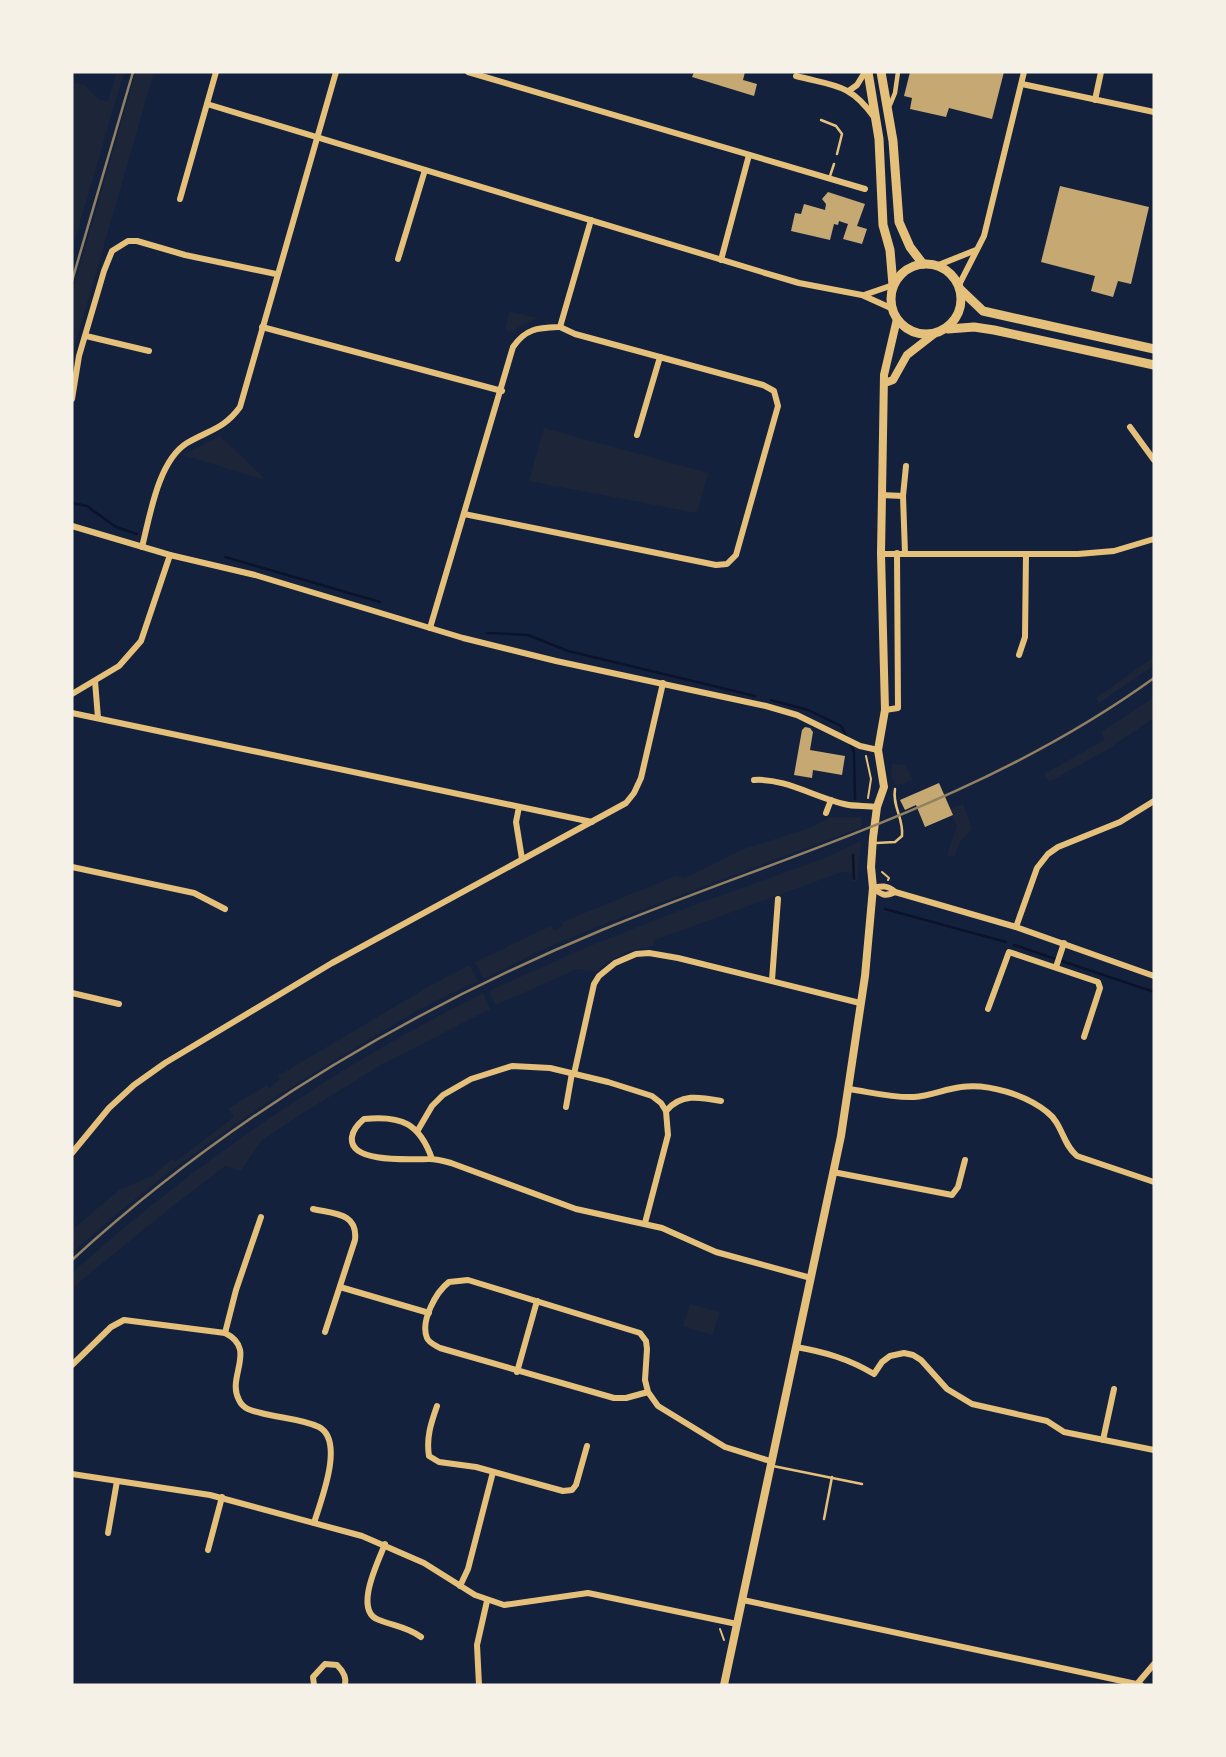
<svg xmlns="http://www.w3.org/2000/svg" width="1226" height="1757" font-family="'Sofia Sans Condensed',sans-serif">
<rect width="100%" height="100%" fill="#14213d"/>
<!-- green -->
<g fill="#1d2539">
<polygon points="117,72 124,72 72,250 72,82 85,85 99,100 108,101"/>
<polygon points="136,72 154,72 72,356 72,293"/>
<polygon points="509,312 512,312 538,318 517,328 513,332 505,330"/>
<polygon points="544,428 708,473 697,513 529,481"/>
<polygon points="220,436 263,477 262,479 183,455"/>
<polygon points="1154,657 1154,665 1099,703 1096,698"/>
<polygon points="1154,697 1154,718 1105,751 1049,782 1044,774 1105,740 1101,732"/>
<polygon points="892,764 905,765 913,780 896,786 891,775"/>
<polygon points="963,804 972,830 961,840 954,857 947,855 957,827 950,809"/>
<polygon points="831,817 861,817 862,827 604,924 539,951 484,979 475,962 551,926 554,930 563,926 562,922 676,876 685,878 744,849 812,827"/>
<path d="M861,841L857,881H852V873L842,872L655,940L653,946C630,949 613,956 596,972L577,969L496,1005L489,991L580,950L686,908L820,860Z"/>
<path d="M470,965L478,982C437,997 398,1022 360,1045C258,1105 160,1173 72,1253V1230L119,1190L152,1176L172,1159L175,1162L234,1117L228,1109L267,1085L269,1088L280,1080L278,1076L433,984Z"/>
<path d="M483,993L490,1009L381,1065L303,1113L262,1140L241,1171L225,1166L164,1213L72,1288V1273C196,1161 334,1068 483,993Z"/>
<polygon points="690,1304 720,1312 712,1335 683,1326"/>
</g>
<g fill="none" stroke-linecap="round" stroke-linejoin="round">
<!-- stream -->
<g stroke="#0b132b" stroke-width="2.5">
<polyline points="72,503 87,506 116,527 137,534"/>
<polyline points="225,557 380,602"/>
<polyline points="487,633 528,635 568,651 755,696"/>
<polyline points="771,700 808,710 841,726 847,737"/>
<polyline points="850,743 854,752 855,799"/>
<polyline points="853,855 854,879"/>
<polyline points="885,909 1006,942"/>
<polyline points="1014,945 1154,992"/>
</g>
</g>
<!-- building -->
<g fill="#c6a872">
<polygon points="694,72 745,72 743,80 757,84 754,96 692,77"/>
<polygon points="910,72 1004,72 992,119 949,108 946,117 910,109 912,98 904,96"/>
<polygon points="1060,186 1149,207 1131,284 1118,281 1113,297 1091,291 1095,276 1041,262"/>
<polygon points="828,192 865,204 857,226 867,229 862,244 843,239 848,224 839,221 838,225 834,224 830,240 791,231 795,213 801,214 804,204 825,210 826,204 822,199"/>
<polygon points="805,727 810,728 813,732 810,750 845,756 842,775 813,770 812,778 794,775 802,730"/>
<polygon points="939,783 953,815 925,827 916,805 905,810 900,800"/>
</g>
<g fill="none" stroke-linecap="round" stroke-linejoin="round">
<!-- path -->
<g stroke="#e5c07b" stroke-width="2">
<polyline points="866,756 871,779 868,798"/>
<polyline points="882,872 889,878 888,880"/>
<polyline points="720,1629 724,1640"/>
</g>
<!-- service -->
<g stroke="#e5c07b" stroke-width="2.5">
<polyline points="821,120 836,126 842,134 837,154"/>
<polyline points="829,179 834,164"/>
<path d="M876,843L895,842L902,836C904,819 892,806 895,789"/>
<polyline points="773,1466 862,1484"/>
<polyline points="824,1519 832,1477"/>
</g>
<!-- pedestrian -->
<polyline stroke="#e5c07b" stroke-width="4.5" points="890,105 895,93 898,72"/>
<!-- minor -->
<g stroke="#e5c07b" stroke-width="6">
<polyline points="468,72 865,189"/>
<path d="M796,76C834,86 850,83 874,117"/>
<polyline points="1022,84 1154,112"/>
<polyline points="850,90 857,85 865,72"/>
<polyline points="1095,100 1101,72"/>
<polyline points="207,104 762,272 799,283 862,295 893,309"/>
<polyline points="180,199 216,72"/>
<polyline points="398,259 425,170"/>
<polyline points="721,260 749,155"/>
<polyline points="936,266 976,250"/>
<polyline points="959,285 984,236 1024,72"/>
<polyline points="864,295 893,285"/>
<polyline points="262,327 502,391"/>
<polyline points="86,336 149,351"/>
<polyline points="72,399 79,356 104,271 112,251 128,241 137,241 185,255 276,274"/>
<polyline points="1130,427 1154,460"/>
<polyline points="637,435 660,357"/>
<polyline points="881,495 903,496"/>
<polyline points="464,514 716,565 727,564 736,555 778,406 774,391 763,385 575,334 560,327"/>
<polyline points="72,526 170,555 255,575 463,638 556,661 766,706 797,715 860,746 878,750"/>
<path d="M142,547C150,516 158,461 187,443C209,430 224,429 240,407L336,72"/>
<polyline points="905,553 903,496 906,466"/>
<polyline points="881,554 1078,554 1114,551 1154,539"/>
<path d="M430,628L513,347C526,328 538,328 560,327L591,220"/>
<polyline points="1019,655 1025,637 1026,554"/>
<polyline points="95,681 98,718"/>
<polyline points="72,694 119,666 141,641 170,555"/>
<polyline points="885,710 898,708 897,553"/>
<polyline points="72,713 592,822"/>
<path d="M754,780C785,778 814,797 844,804C855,807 866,805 877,807"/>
<polyline points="519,807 516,822 522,859"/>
<polyline points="826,813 831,800"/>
<polyline points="72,867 194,893 225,909"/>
<path d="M873,888C883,886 888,885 895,892L1016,927L1154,976"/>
<path d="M873,888C882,895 885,897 895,892"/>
<polyline points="1016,927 1037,868 1048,854 1058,847 1120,822 1154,801"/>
<polyline points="1056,967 1064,943"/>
<polyline points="772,980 778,899"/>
<polyline points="72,993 119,1004"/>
<polyline points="988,1009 1009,952 1098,982 1100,988 1084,1037"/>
<polyline points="574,1074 594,984 599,976 615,963 636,954 649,953 678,958 860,1003"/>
<path d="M849,1089C870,1092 892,1098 914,1097C930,1096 945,1089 961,1087C988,1083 1026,1095 1047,1112C1063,1124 1062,1144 1077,1156L1154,1182"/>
<polyline points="566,1107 572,1073"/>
<path d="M666,1111C681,1093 700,1097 721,1101"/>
<polyline points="418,1130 432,1106 443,1095 471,1079 512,1066 550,1068 608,1082 652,1096 661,1103 666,1111 668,1135 645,1223"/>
<polyline points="72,1153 109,1108 134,1085 165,1063 332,963 626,803 634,793 641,778 663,683"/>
<path d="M432,1159C420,1124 402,1115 364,1119C358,1124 353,1129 352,1137C348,1164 413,1159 429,1159C436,1159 444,1161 451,1163L576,1209L662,1228L716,1252L811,1278"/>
<polyline points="833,1172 952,1195 958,1187 965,1160"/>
<path d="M313,1209C335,1214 358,1213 355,1240L325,1332"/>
<polyline points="340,1287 429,1313"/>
<polyline points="225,1333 236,1290 261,1217"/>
<path d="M796,1347C825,1352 849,1359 874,1374L882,1362L890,1356L904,1353L913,1355L921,1360L947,1389L972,1404L1047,1421L1064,1432L1154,1450"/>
<path d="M72,1365L111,1327L124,1320L225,1333C258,1349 226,1377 239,1400C243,1409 252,1411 261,1413C279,1418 302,1419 319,1427C345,1441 321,1500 314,1523"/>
<polyline points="517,1372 537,1301"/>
<path d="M648,1392L626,1398H614L440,1348C435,1345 429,1343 427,1338C420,1321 436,1292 449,1282L468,1280L640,1333L646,1341L647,1349L645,1380L648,1392L658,1406L725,1447L770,1461"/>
<path d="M437,1406C431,1423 426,1438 429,1456L439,1462L476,1467L563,1491L572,1490L576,1485L587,1446"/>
<polyline points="1103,1440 1114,1389"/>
<polyline points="72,1474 210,1495 362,1536 424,1563 475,1595 504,1605 588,1593 737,1624"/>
<polyline points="108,1533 117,1481"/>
<path d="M385,1544C378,1562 353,1611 379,1620C394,1626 408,1627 421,1637"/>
<polyline points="208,1550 222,1497"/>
<polyline points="460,1586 468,1569 493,1472"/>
<polyline points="743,1600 1141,1685"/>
<polyline points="1137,1684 1154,1664"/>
<path d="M314,1685L313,1677L325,1664L337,1665C343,1671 347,1677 345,1685"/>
<polyline points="479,1685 477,1645 487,1601"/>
</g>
<!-- secondary -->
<g stroke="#e5c07b" stroke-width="8">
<polyline points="885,383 893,380 907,355 934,334"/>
<polyline points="724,1685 841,1136 865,976 873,888 871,867 873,838 877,807 884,787 878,750 885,710 881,554 884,375 897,319"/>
</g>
<!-- primary -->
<g stroke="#e5c07b" stroke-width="9">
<polyline points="868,72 879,139 883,225 890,250 893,285"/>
<polyline points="881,72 893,141 899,222 910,247 923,264"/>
<circle cx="926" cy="299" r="35"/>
<polyline points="961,290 983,311 1154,349"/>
<polyline points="948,329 974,327 994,330 1154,365"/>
</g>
<!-- rail -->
<g stroke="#918062" stroke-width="2.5">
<polyline points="72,281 133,72"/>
<path d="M72,1260C226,1119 409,1010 602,930C793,852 984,801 1154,678"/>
</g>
</g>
<!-- border -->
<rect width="1226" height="1757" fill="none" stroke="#f6f1e7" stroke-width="147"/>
</svg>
